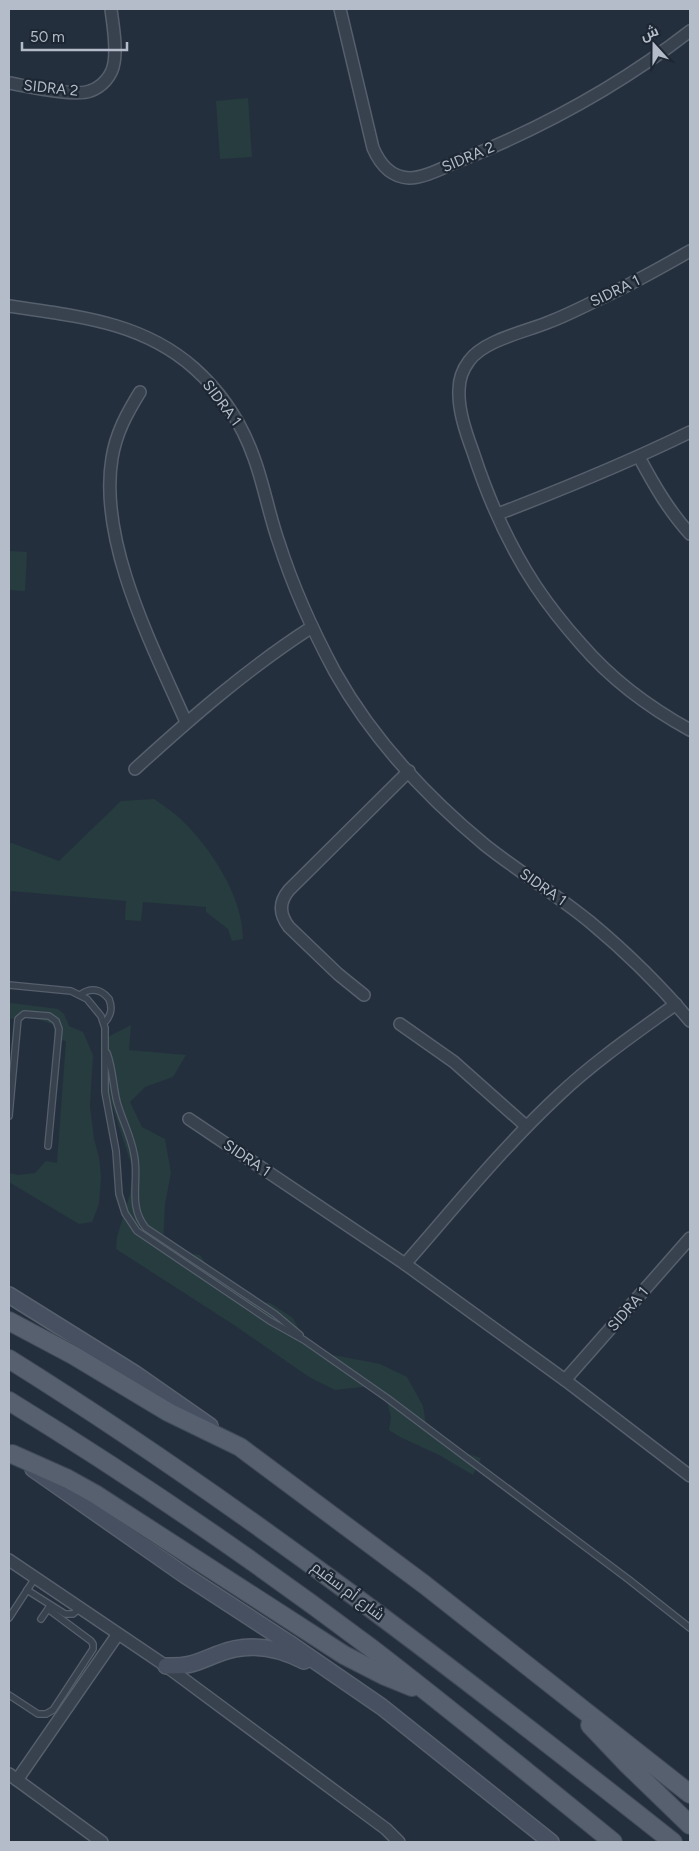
<svg xmlns="http://www.w3.org/2000/svg" width="699" height="1851" font-family="Figtree,Cairo,sans-serif">
<rect width="100%" height="100%" fill="#242f3e"/>
<!-- green -->
<g fill="#263c3f">
<polygon points="248,98 252,157 220,159 216,101"/>
<polygon points="9,551 27,552 25,591 9,590"/>
<path d="M154,799C161,804 169,809 176,815C208,843 243,895 243,939L232,941L228,929L206,912V907L143,902L141,921L125,920L126,901L11,891L9,908V842L59,861L121,801Z"/>
<path d="M11,1003L58,1009L64,1014L69,1026L83,1032L93,1055L90,1106L94,1139L99,1157L101,1177L99,1204L92,1222L79,1224L9,1182V1173L18,1175L35,1173L46,1161L57,1163L66,1041L54,1039V1025C38,1018 26,1017 9,1019V1004Z"/>
<polygon points="131,1025 129,1050 186,1055 173,1077 145,1087 130,1102 142,1127 165,1139 171,1173 165,1204 163,1245 178,1252 200,1255 219,1283 239,1299 270,1303 293,1318 307,1343 333,1355 380,1364 407,1377 423,1406 427,1431 452,1449 481,1458 473,1475 439,1455 400,1437 389,1430 391,1417 386,1397 371,1386 335,1390 309,1377 234,1325 116,1249 117,1237 130,1194 133,1170 112,1105 105,1087 104,1039"/>
</g>
<g fill="none" stroke-linecap="round" stroke-linejoin="round">
<!-- lane casing -->
<g stroke="#565f6c" stroke-width="8">
<g id="lane">
<polyline points="9,985 71,991 87,999 101,1016 105,1028 105,1092 116,1151 119,1194 125,1213 137,1231 270,1321 304,1340 387,1398 628,1579 690,1628"/>
<path d="M80,995C91,987 101,989 109,999C113,1009 111,1016 104,1023"/>
<path d="M107,1053C113,1069 113,1086 117,1102C122,1120 131,1136 134,1154C140,1179 127,1206 146,1228L275,1314L300,1335"/>
<polyline points="9,1116 18,1019 24,1014 49,1016 56,1021 59,1029 48,1146"/>
<polyline points="27,1590 65,1614 73,1614 80,1608"/>
<polyline points="9,1618 35,1578"/>
<polyline points="41,1619 50,1606"/>
<polyline points="9,1695 38,1714 46,1714 53,1710 93,1649 93,1644 91,1641 48,1609"/>
</g>
</g>
<!-- street casing -->
<g stroke="#565f6c" stroke-width="14">
<g id="street">
<path d="M340,9L373,148C380,164 390,177 409,178C425,178 444,167 459,161C542,128 619,86 690,31"/>
<path d="M9,83C27,86 74,97 90,91C102,87 112,76 114,63C117,46 113,26 111,9"/>
<path d="M690,251C660,268 629,286 597,300C581,308 565,316 549,322C525,332 484,340 469,361C463,369 459,380 459,390C458,410 466,433 473,452C488,498 508,544 535,585C549,606 564,625 581,644C611,679 650,708 690,730"/>
<path d="M9,306C75,316 141,321 194,368C221,392 242,424 254,458C264,485 269,515 279,543C293,587 313,631 335,672C372,738 427,797 485,845C519,872 556,894 590,922C626,952 660,985 690,1021"/>
<path d="M140,392C127,413 116,433 112,458C98,542 153,647 186,722"/>
<path d="M639,457C654,485 669,511 690,534"/>
<path d="M498,514C563,489 627,463 690,432"/>
<path d="M135,769C191,718 248,668 312,627"/>
<path d="M364,995L338,974L289,927C279,914 279,902 289,890L409,771"/>
<polyline points="400,1024 454,1062 526,1126"/>
<polyline points="189,1119 405,1264 565,1380 690,1476"/>
<path d="M405,1264C455,1207 503,1147 559,1095C595,1061 636,1033 676,1004"/>
<polyline points="565,1380 690,1238"/>
<polyline points="9,1560 166,1666 386,1829 399,1842"/>
<polyline points="9,1774 102,1842"/>
<polyline points="17,1780 118,1634"/>
</g>
</g>
<!-- secondary casing -->
<g stroke="#565f6c" stroke-width="18">
<g id="secondary">
<polyline points="9,1295 134,1373 210,1426"/>
<polyline points="33,1469 183,1574 289,1643 382,1707 551,1842"/>
<path d="M166,1666C190,1667 197,1662 218,1654C247,1642 277,1647 304,1661"/>
</g>
</g>
<!-- primary casing -->
<g stroke="#414a57" stroke-width="20">
<g id="primary">
<polyline points="9,1321 73,1355 168,1412 240,1447 425,1585 690,1794"/>
<path d="M9,1359C241,1504 458,1672 673,1842"/>
<path d="M9,1401C133,1477 254,1560 371,1648C453,1711 533,1777 613,1842"/>
<polyline points="12,1454 68,1479 95,1494 344,1655 385,1676 412,1687"/>
<polyline points="590,1725 628,1765 690,1825"/>
</g>
</g>
<!-- lane -->
<use href="#lane" stroke="#38414e" stroke-width="5.5"/>
<!-- street -->
<use href="#street" stroke="#38414e" stroke-width="11"/>
<!-- secondary -->
<use href="#secondary" stroke="#465061" stroke-width="15"/>
<!-- primary -->
<use href="#primary" stroke="#56606e" stroke-width="18"/>
</g>
<g text-anchor="middle" stroke-width="4.5" stroke-linejoin="round" paint-order="stroke">
<!-- street labels -->
<g font-size="15" fill="#b4bcc9" stroke="#1d2633">
<text transform="translate(51 88) rotate(6)" y="5">SIDRA 2</text>
<text transform="translate(468 157) rotate(-23)" y="5">SIDRA 2</text>
<text transform="translate(615 291) rotate(-26)" y="5">SIDRA 1</text>
<text transform="translate(222 403) rotate(53)" y="5">SIDRA 1</text>
<text transform="translate(543 887) rotate(35)" y="5">SIDRA 1</text>
<text transform="translate(247 1158) rotate(34)" y="5">SIDRA 1</text>
<text transform="translate(628 1309) rotate(-49)" y="5">SIDRA 1</text>
<text transform="translate(348 1591) rotate(37)" y="5">شارع أم سقيم</text>
</g>
</g>
<!-- border -->
<rect width="699" height="1851" fill="none" stroke="#b4bcc9" stroke-width="20"/>
<!-- north arrow -->
<g transform="translate(654 45) rotate(339)" stroke="#1d2633" stroke-width="4" paint-order="stroke">
<path d="M0-4L9 19L0 12L-9 19Z" fill="#b4bcc9"/>
<text y="-8" font-size="14" font-weight="bold" text-anchor="middle" fill="#b4bcc9">ش</text>
</g>
<!-- scale -->
<path d="M22 42v8h105v-8" fill="none" stroke="#b4bcc9" stroke-width="2.5"/>
<text x="30" y="42" font-size="15" fill="#b4bcc9" stroke="#1d2633" stroke-width="4" paint-order="stroke">50 m</text>
</svg>
